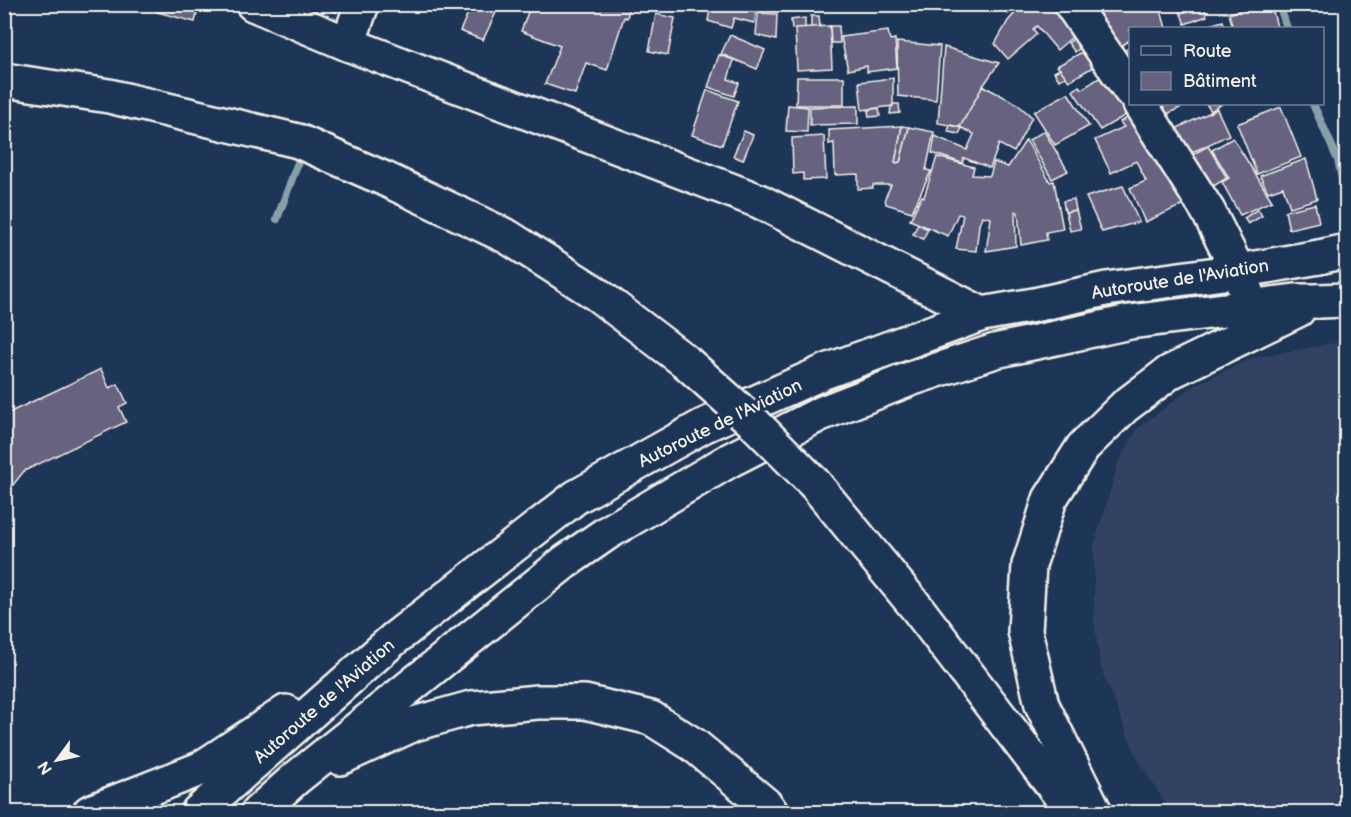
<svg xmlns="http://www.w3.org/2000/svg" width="1351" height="817" font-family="'Balsamiq Sans',sans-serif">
<rect width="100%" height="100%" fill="#1d3557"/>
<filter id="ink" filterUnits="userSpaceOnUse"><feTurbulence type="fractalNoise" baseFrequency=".0167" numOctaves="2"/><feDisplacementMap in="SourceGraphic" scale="12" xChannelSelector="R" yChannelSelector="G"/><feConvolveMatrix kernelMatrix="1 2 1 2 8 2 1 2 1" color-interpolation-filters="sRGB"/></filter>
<g filter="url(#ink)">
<!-- built -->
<polygon fill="#334263" points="1346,341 1346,812 1171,812 1138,760 1101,669 1094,620 1094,545 1119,461 1137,429 1193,386 1253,358"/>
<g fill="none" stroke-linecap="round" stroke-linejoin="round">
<!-- stream -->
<g stroke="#87a1ab" stroke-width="8">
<polyline points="1279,4 1287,28"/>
<polyline points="1313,104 1338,160 1346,198"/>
<polyline points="277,219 300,157"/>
</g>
</g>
<!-- building -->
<g fill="#666280" stroke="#f4f1e8" stroke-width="1.5">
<polygon points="138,4 199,4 195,22 157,12 158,9"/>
<polygon points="313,4 339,4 336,12"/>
<polygon points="472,4 500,4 483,40 460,31"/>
<polygon points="531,4 630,4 627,18 624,17 607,70 586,63 575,94 545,84 560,46 521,31"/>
<polygon points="711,4 758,4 754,23 734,18 731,28 708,21"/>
<polygon points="822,4 837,4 837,9 822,10"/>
<polygon points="1003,4 1023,4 1023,5 1008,14"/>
<polygon points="1023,4 1054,4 1078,32 1057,50 1037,26 1033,29 1037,34 1008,59 995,44 1008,21"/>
<polygon points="1076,4 1159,4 1166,28 1130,28 1130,45 1129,45 1128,41 1120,47 1123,52 1130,47 1130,72"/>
<polygon points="1177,4 1203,4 1207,16 1185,24"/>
<polygon points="1259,4 1271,4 1277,27 1273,28 1233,28 1229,14"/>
<polygon points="758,13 777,14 776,40 756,35"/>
<polygon points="656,14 675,18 668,55 649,51"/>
<polygon points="811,16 819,16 820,27 811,28"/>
<polygon points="805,18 805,28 792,29 791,20"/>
<polygon points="1223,21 1225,28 1199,28"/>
<polygon points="830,26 832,68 797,70 795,28"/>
<polygon points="830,26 839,26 840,43 831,43"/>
<polygon points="888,31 890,40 895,39 897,68 867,72 867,66 848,70 841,37"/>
<polygon points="730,35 765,50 757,69 721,54"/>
<polygon points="1076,37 1083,46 1075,52 1068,43"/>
<polygon points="897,42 940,46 936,100 898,96"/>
<polygon points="944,47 999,63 983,86 960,127 938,123"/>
<polygon points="1086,50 1098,64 1069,81 1057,66"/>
<polygon points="719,55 734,60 728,79 739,83 734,96 708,87"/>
<polygon points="1060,69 1066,77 1059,80 1054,72"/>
<polygon points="1110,71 1133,111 1100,130 1073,91 1079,86 1082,89"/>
<polygon points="797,77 844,77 844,105 796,105"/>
<polygon points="893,78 893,106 862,110 859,82"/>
<polygon points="983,86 1016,103 1032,117 1014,152 999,144 990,168 964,158 962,163 932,153 935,136 967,150 974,134 960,127"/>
<polygon points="707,90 738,101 722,145 692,135"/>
<polygon points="1068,93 1089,126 1055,145 1034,112"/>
<polygon points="893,104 899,104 900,113 890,114 891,107 893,106"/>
<polygon points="1156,104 1188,104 1163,116"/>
<polygon points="1206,104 1222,104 1211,111"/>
<polygon points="788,105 808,107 807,132 786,131"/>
<polygon points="858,106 858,124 810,125 810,107"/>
<polygon points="1281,107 1301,157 1257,174 1237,124"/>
<polygon points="879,108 880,116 869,117 868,110"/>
<polygon points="1217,109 1229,135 1184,156 1171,131"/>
<polygon points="1140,110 1185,204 1145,222 1130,188 1146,181 1136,161 1111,173 1095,140 1124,127 1120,122"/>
<polygon points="950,125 962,128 959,134 948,132"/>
<polygon points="902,126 895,163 900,162 909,127 934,132 926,170 931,171 912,212 886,204 885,198 891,185 873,185 873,188 858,189 858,174 835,175 834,143 829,144 829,130"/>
<polygon points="902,126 909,127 900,162 895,163"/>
<polygon points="744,131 753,135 743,160 733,156"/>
<polygon points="1044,131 1068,171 1052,179 1029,140"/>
<polygon points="824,136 826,179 803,180 803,173 793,174 792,138"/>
<polygon points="1233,138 1272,201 1240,215 1222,182 1229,178 1212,150"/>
<polygon points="1026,140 1050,182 1054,181 1063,229 1046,232 1047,240 1021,245 1018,212 1015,211 1016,246 986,251 991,218 982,216 979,225 976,251 956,249 963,215 958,214 948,236 910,220 922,196 924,197 937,157 974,167 972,175 990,176 994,162 1008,167"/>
<polygon points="1208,146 1227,178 1205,191 1186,158"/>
<polygon points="1306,159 1317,199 1290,207 1283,187 1268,192 1260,176"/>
<polygon points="1123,186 1139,222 1102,232 1086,197"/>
<polygon points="1074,199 1076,210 1065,212 1063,201"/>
<polygon points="1315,204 1319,222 1289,229 1285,211"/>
<polygon points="1258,209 1262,216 1248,224 1244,218"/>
<polygon points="1076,210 1081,229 1070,231 1066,212"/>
<polygon points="918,224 928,229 923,239 913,234"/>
<polygon points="101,369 109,388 118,384 127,403 119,407 126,422 24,471 5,495 4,506 4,415"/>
</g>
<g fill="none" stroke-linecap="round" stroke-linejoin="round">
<!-- minor casing -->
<g stroke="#f4f1e8" stroke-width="38">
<g id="minor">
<polyline points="253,4 348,44 759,201 982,314"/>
<polyline points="1071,4 1130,90"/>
<polyline points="348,44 362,4"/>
<polyline points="1140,104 1208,211 1238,271 1252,307"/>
<polyline points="1319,257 1346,251"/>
<polyline points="1318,301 1346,300"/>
</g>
</g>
<!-- highway casing -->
<g stroke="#f4f1e8" stroke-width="38">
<g id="highway">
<polyline points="4,80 109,96 298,141 385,179 508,237 594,292 686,362"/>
<polyline points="815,484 917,608 1073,812"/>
<polyline points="340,758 414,724 471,708 538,702 585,702 651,718 694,745 766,805 771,812"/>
<polyline points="90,812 200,769 286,712"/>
<polyline points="198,812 394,639 576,497 703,426 824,372 982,314 1034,305 1106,289 1238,271 1319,257"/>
<polyline points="258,812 295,779 565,562 607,533 730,460 820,414 910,379 995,351 1130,322 1295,301 1318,301"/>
<polyline points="1095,812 1042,705 1025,631 1029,565 1050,499 1083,447 1125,406 1170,372 1298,310"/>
</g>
</g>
<!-- minor -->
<use href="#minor" stroke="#1d3557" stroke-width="33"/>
<!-- highway -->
<use href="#highway" stroke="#1d3557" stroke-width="33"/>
<!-- highway-bridge casing -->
<g stroke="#f4f1e8" stroke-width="38" stroke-linecap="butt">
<polyline id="highway-bridge" points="686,362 752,421 815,484"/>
</g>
<!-- highway-bridge -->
<use href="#highway-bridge" stroke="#1d3557" stroke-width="33"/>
</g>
</g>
<g text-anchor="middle" stroke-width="6" stroke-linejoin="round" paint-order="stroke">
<!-- street labels -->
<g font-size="18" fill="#f4f1e8" stroke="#1d3557">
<text transform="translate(1180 279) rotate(-9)" y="6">Autoroute de l'Aviation</text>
<text transform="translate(720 423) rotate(-26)" y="6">Autoroute de l'Aviation</text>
<text transform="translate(324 701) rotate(-41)" y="6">Autoroute de l'Aviation</text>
</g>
</g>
<!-- margin -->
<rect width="1351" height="817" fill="none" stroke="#1d3557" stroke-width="24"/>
<rect x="12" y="12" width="1327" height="793" fill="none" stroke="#f4f1e8" stroke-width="2" filter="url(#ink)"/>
<!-- legend -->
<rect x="1129" y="27" width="195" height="78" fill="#1d3557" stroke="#738091" stroke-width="1.5"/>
<rect x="1141" y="46" width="30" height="9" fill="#1d3557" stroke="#738091" stroke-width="1.5"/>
<text x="1183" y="57" font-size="18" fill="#f4f1e8">Route</text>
<rect x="1141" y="72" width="30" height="18" fill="#666280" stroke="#738091" stroke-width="1.5"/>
<text x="1183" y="87" font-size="18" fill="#f4f1e8">Bâtiment</text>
<!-- north arrow -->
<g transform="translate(57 760) rotate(237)" stroke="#1d3557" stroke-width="4.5" paint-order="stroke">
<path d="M0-4.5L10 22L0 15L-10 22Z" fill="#f4f1e8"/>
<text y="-9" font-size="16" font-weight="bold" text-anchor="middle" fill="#f4f1e8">N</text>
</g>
</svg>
